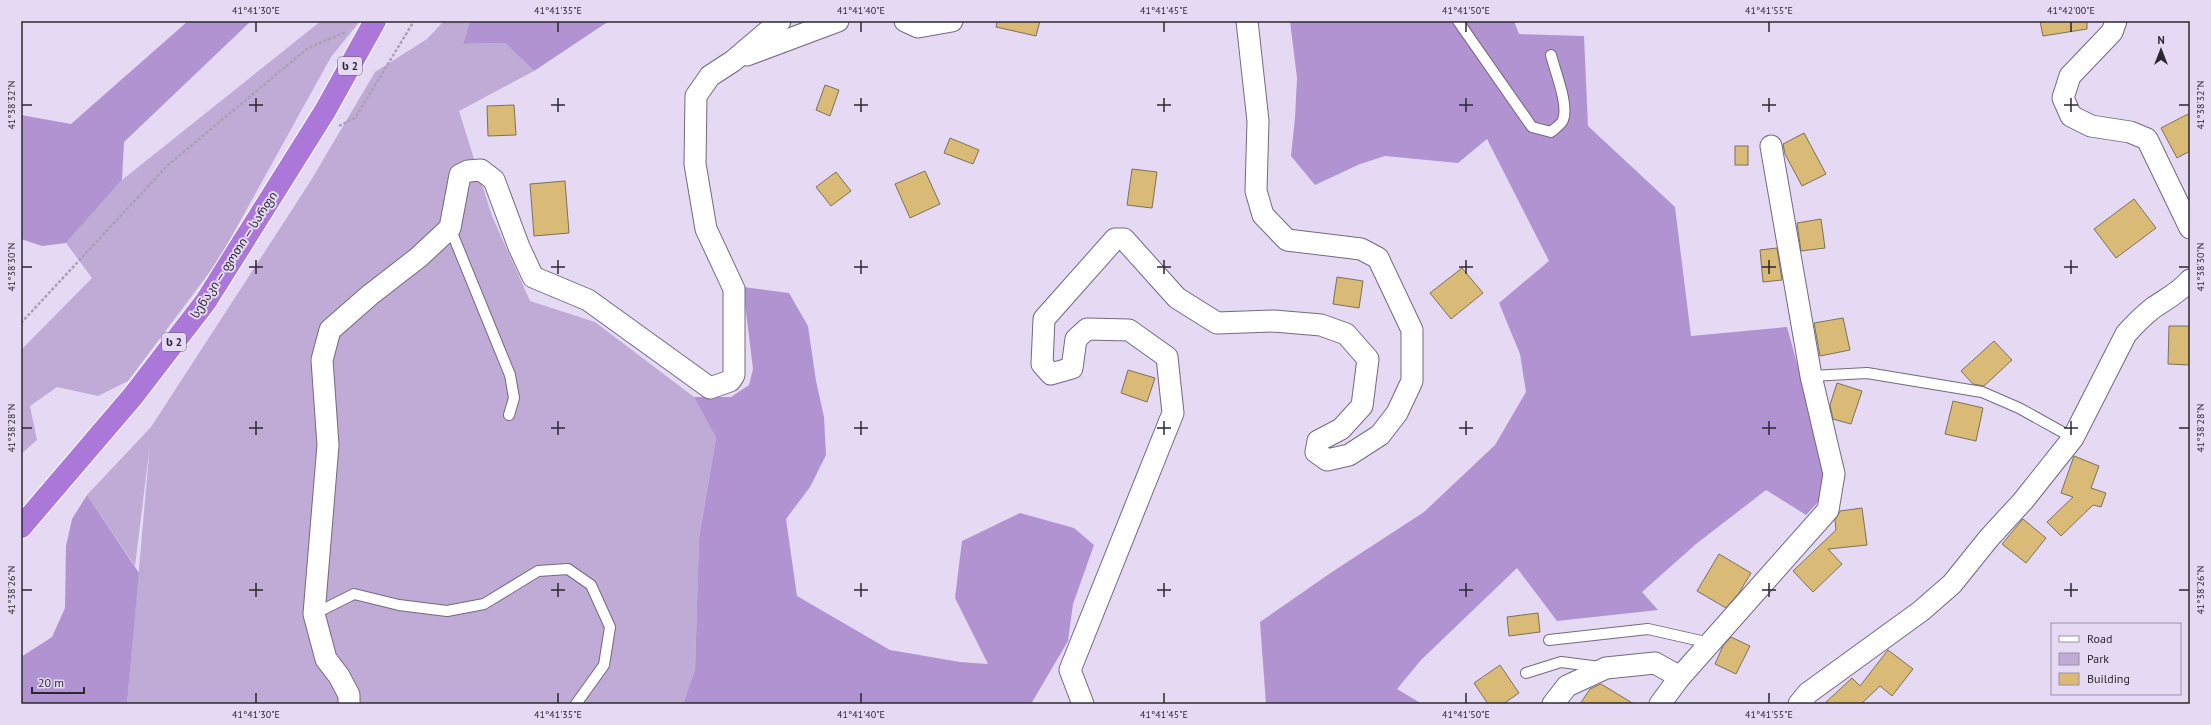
<svg xmlns="http://www.w3.org/2000/svg" width="2211" height="725" font-family="'PT Sans','Noto Sans Georgian',sans-serif">
<rect width="100%" height="100%" fill="#e5d9f4"/>
<!-- green -->
<g fill="#bfabd5">
<polygon points="321,21 360,21 331,57 218,261 128,381 98,396 57,387 30,406 37,440 21,454 21,350 92,278 66,243 122,180"/>
<polygon points="444,21 470,21 463,44 505,43 534,71 459,111 492,216 530,301 595,322 694,397 716,438 699,538 695,670 683,704 127,704 150,444 135,566 87,495 151,427 310,182 375,72 427,39"/>
</g>
<!-- forest -->
<g fill="#b193d1">
<polygon points="188,21 251,21 124,142 122,180 66,243 42,246 21,239 21,115 71,124"/>
<polygon points="470,21 609,21 534,71 505,43 463,44"/>
<polygon points="1290,21 1514,21 1519,34 1584,36 1588,126 1675,207 1691,336 1787,327 1826,469 1821,499 1806,515 1766,490 1696,544 1642,592 1658,610 1557,621 1517,568 1421,660 1397,689 1422,704 1266,704 1260,622 1332,572 1424,512 1495,445 1526,392 1520,354 1499,303 1549,261 1487,139 1458,163 1385,156 1360,164 1315,185 1291,156 1295,118 1297,78"/>
<polygon points="743,287 789,293 808,326 816,381 824,417 826,455 810,487 786,519 797,596 890,650 960,662 988,664 955,598 962,541 1020,513 1074,528 1094,545 1073,604 1068,641 1031,704 683,704 695,670 699,538 716,438 694,397 731,397 749,385 753,369"/>
<polygon points="87,495 139,573 127,704 21,704 21,657 52,637 65,608 66,546 72,519"/>
</g>
<!-- building -->
<g fill="#d9ba76" stroke="#7d7159">
<polygon points="997,21 1040,21 1036,36 996,27"/>
<polygon points="2040,21 2087,21 2087,29 2043,36"/>
<polygon points="825,85 839,90 830,116 816,110"/>
<polygon points="514,105 516,135 488,136 487,106"/>
<polygon points="2190,113 2190,151 2177,158 2161,128"/>
<polygon points="1804,133 1826,174 1802,186 1785,154 1783,144"/>
<polygon points="950,138 979,150 973,164 944,153"/>
<rect x="1735" y="146" width="13" height="19"/>
<polygon points="1132,169 1157,172 1152,208 1127,205"/>
<polygon points="925,171 940,204 910,218 895,184"/>
<polygon points="836,172 851,191 831,206 816,187"/>
<polygon points="565,181 569,233 534,236 530,184"/>
<polygon points="2134,199 2156,228 2116,258 2094,229"/>
<polygon points="1821,219 1825,248 1801,251 1797,223"/>
<polygon points="1777,248 1782,280 1763,282 1760,250"/>
<polygon points="1462,268 1483,293 1451,319 1430,293"/>
<polygon points="1337,277 1363,281 1359,308 1333,304"/>
<polygon points="1843,318 1850,350 1820,356 1814,323"/>
<polygon points="2169,326 2190,326 2190,365 2168,364"/>
<polygon points="1994,341 2012,360 1984,386 1973,384 1961,371"/>
<polygon points="1128,370 1155,378 1147,402 1121,393"/>
<polygon points="1837,383 1862,391 1851,424 1833,419 1830,405"/>
<polygon points="1953,401 1983,408 1976,441 1945,434"/>
<polygon points="2074,456 2099,466 2091,488 2106,493 2101,507 2093,505 2061,536 2047,522 2073,497 2061,493"/>
<polygon points="1862,508 1867,545 1828,549 1842,564 1813,592 1793,571 1836,530 1835,520 1840,511"/>
<polygon points="2023,519 2046,538 2026,563 2002,544"/>
<polygon points="1719,554 1751,573 1739,593 1726,608 1697,591"/>
<polygon points="1538,613 1540,632 1509,636 1507,617"/>
<polygon points="1731,637 1750,646 1736,674 1715,664 1723,646"/>
<polygon points="1888,650 1913,669 1892,696 1880,686 1861,704 1824,704 1852,678 1860,686"/>
<polygon points="1500,665 1519,693 1503,704 1488,704 1474,683"/>
<polygon points="1601,684 1634,704 1580,704 1590,689"/>
</g>
<g fill="none" stroke-linecap="round" stroke-linejoin="round">
<!-- lane casing -->
<g stroke="#746980" stroke-width="12">
<g id="lane">
<path d="M1458,21L1532,127L1551,132C1555,128 1561,125 1563,120C1569,105 1555,71 1551,55"/>
<polyline points="450,228 510,375 514,398 509,415"/>
<polyline points="1811,376 1867,373 1982,392 2019,408 2073,438"/>
<polyline points="314,614 354,594 399,605 447,611 484,604 538,571 568,569 591,585 610,627 604,665 576,704"/>
<polyline points="1549,640 1648,629 1710,643"/>
<polyline points="1526,673 1561,662 1600,667"/>
</g>
</g>
<!-- street casing -->
<g stroke="#746980" stroke-width="23">
<g id="street">
<polyline points="905,21 918,27 952,21"/>
<polyline points="2116,21 2112,32 2070,76 2063,98 2071,116 2091,126 2130,132 2147,139 2190,228"/>
<polyline points="747,55 838,21"/>
<polyline points="349,704 349,695 339,676 326,659 314,614 328,445 322,360 330,330 370,295 419,257 450,228 460,175 468,171 481,170 494,180 519,247 533,277 588,300 710,388 730,381 734,375 734,289 706,229 695,164 696,96 710,76 733,61 780,21"/>
<polyline points="1083,704 1070,670 1173,413 1167,357 1129,330 1087,329 1076,339 1072,368 1051,374 1042,364 1044,319 1115,239 1124,239 1177,298 1217,323 1274,321 1321,325 1346,334 1368,359 1362,406 1341,429 1318,441 1316,452 1327,460 1349,455 1380,435 1397,413 1412,381 1412,330 1378,258 1361,249 1287,240 1263,215 1256,191 1258,121 1247,21"/>
<polyline points="1553,704 1567,686 1606,668 1655,663 1680,677"/>
<polyline points="1660,704 1680,677 1828,510 1834,474 1811,376 1771,146"/>
<path d="M1799,704L1808,693L1921,611L1952,584L1989,538L2023,501L2073,438L2126,334C2134,325 2143,316 2153,308C2166,299 2180,292 2190,280"/>
</g>
</g>
<!-- highway casing -->
<g stroke="#fff" stroke-width="24">
<polyline id="highway" points="21,527 133,396 206,301 325,111 375,21"/>
</g>
<!-- path -->
<g stroke="#aaa0b6" stroke-width="2.5" stroke-dasharray="3 2" stroke-linecap="butt">
<polyline points="339,126 355,118 414,21"/>
<polyline points="21,323 168,165 308,48 346,32"/>
</g>
<!-- lane -->
<use href="#lane" stroke="#fff" stroke-width="10"/>
<!-- street -->
<use href="#street" stroke="#fff" stroke-width="21"/>
<!-- highway -->
<use href="#highway" stroke="#ab78da" stroke-width="22"/>
</g>
<!-- ticks -->
<path fill="none" stroke="#2c2731" stroke-width="1.5" d="M256,22V32M558,22V32M861,22V32M1164,22V32M1466,22V32M1769,22V32M2071,22V32M256,98V112M558,98V112M861,98V112M1164,98V112M1466,98V112M1769,98V112M2071,98V112M22,105H32M249,105H263M551,105H565M854,105H868M1157,105H1171M1459,105H1473M1762,105H1776M2064,105H2078M2179,105H2189M256,260V274M558,260V274M861,260V274M1164,260V274M1466,260V274M1769,260V274M2071,260V274M22,267H32M249,267H263M551,267H565M854,267H868M1157,267H1171M1459,267H1473M1762,267H1776M2064,267H2078M2179,267H2189M256,421V435M558,421V435M861,421V435M1164,421V435M1466,421V435M1769,421V435M2071,421V435M22,428H32M249,428H263M551,428H565M854,428H868M1157,428H1171M1459,428H1473M1762,428H1776M2064,428H2078M2179,428H2189M256,583V597M558,583V597M861,583V597M1164,583V597M1466,583V597M1769,583V597M2071,583V597M22,590H32M249,590H263M551,590H565M854,590H868M1157,590H1171M1459,590H1473M1762,590H1776M2064,590H2078M2179,590H2189M256,693V703M558,693V703M861,693V703M1164,693V703M1466,693V703M1769,693V703"/>
<g text-anchor="middle" stroke-width="4" stroke-linejoin="round" paint-order="stroke">
<!-- shield labels -->
<g fill="#e5d9f4" stroke="#645c6c" stroke-width="1">
<rect x="338" y="57" width="24" height="18" rx="3"/>
<rect x="162" y="333" width="24" height="18" rx="3"/>
</g>
<g font-size="11" font-weight="bold" fill="#2c2731">
<text x="350" y="70">ს 2</text>
<text x="174" y="346">ს 2</text>
</g>
<!-- street labels -->
<g font-size="12" fill="#2c2731" stroke="#e5d9f4">
<text transform="translate(234 255) rotate(-57)" y="4">სენაკი — ფოთი — სარფი</text>
</g>
</g>
<!-- border -->
<rect width="2211" height="725" fill="none" stroke="#e5d9f4" stroke-width="44"/>
<!-- legend -->
<rect x="2051" y="623" width="130" height="72" fill="#e5d9f4" stroke="#9b92a6"/>
<rect x="2059" y="636" width="20" height="6" fill="#ffffff" stroke="#9b92a6"/>
<text x="2087" y="643" font-size="12" fill="#2c2731">Road</text>
<rect x="2059" y="653" width="20" height="12" fill="#bfabd5" stroke="#9b92a6"/>
<text x="2087" y="663" font-size="12" fill="#2c2731">Park</text>
<rect x="2059" y="673" width="20" height="12" fill="#d9ba76" stroke="#9b92a6"/>
<text x="2087" y="683" font-size="12" fill="#2c2731">Building</text>
<!-- north arrow -->
<g transform="translate(2161 50)" stroke="#e5d9f4" stroke-width="3" paint-order="stroke">
<path d="M0-3L7 15L0 10L-7 15Z" fill="#2c2731"/>
<text y="-6" font-size="11" font-weight="bold" text-anchor="middle" fill="#2c2731">N</text>
</g>
<!-- scale -->
<path d="M32 687v6h52v-6" fill="none" stroke="#2c2731" stroke-width="2"/>
<text x="38" y="687" font-size="12" fill="#2c2731" stroke="#e5d9f4" stroke-width="3" paint-order="stroke">20 m</text>
<rect x="22" y="22" width="2167" height="681" fill="none" stroke="#2c2731" stroke-width="1.5"/>
<g font-size="10" text-anchor="middle" fill="#2c2731">
<text x="256" y="14">41°41'30"E</text>
<text x="558" y="14">41°41'35"E</text>
<text x="861" y="14">41°41'40"E</text>
<text x="1164" y="14">41°41'45"E</text>
<text x="1466" y="14">41°41'50"E</text>
<text x="1769" y="14">41°41'55"E</text>
<text x="2071" y="14">41°42'00"E</text>
<text transform="translate(11 105) rotate(-90)" y="4">41°38'32"N</text>
<text transform="translate(2200 105) rotate(-90)" y="4">41°38'32"N</text>
<text transform="translate(11 267) rotate(-90)" y="4">41°38'30"N</text>
<text transform="translate(2200 267) rotate(-90)" y="4">41°38'30"N</text>
<text transform="translate(11 428) rotate(-90)" y="4">41°38'28"N</text>
<text transform="translate(2200 428) rotate(-90)" y="4">41°38'28"N</text>
<text transform="translate(11 590) rotate(-90)" y="4">41°38'26"N</text>
<text transform="translate(2200 590) rotate(-90)" y="4">41°38'26"N</text>
<text x="256" y="718">41°41'30"E</text>
<text x="558" y="718">41°41'35"E</text>
<text x="861" y="718">41°41'40"E</text>
<text x="1164" y="718">41°41'45"E</text>
<text x="1466" y="718">41°41'50"E</text>
<text x="1769" y="718">41°41'55"E</text>
</g>
</svg>
